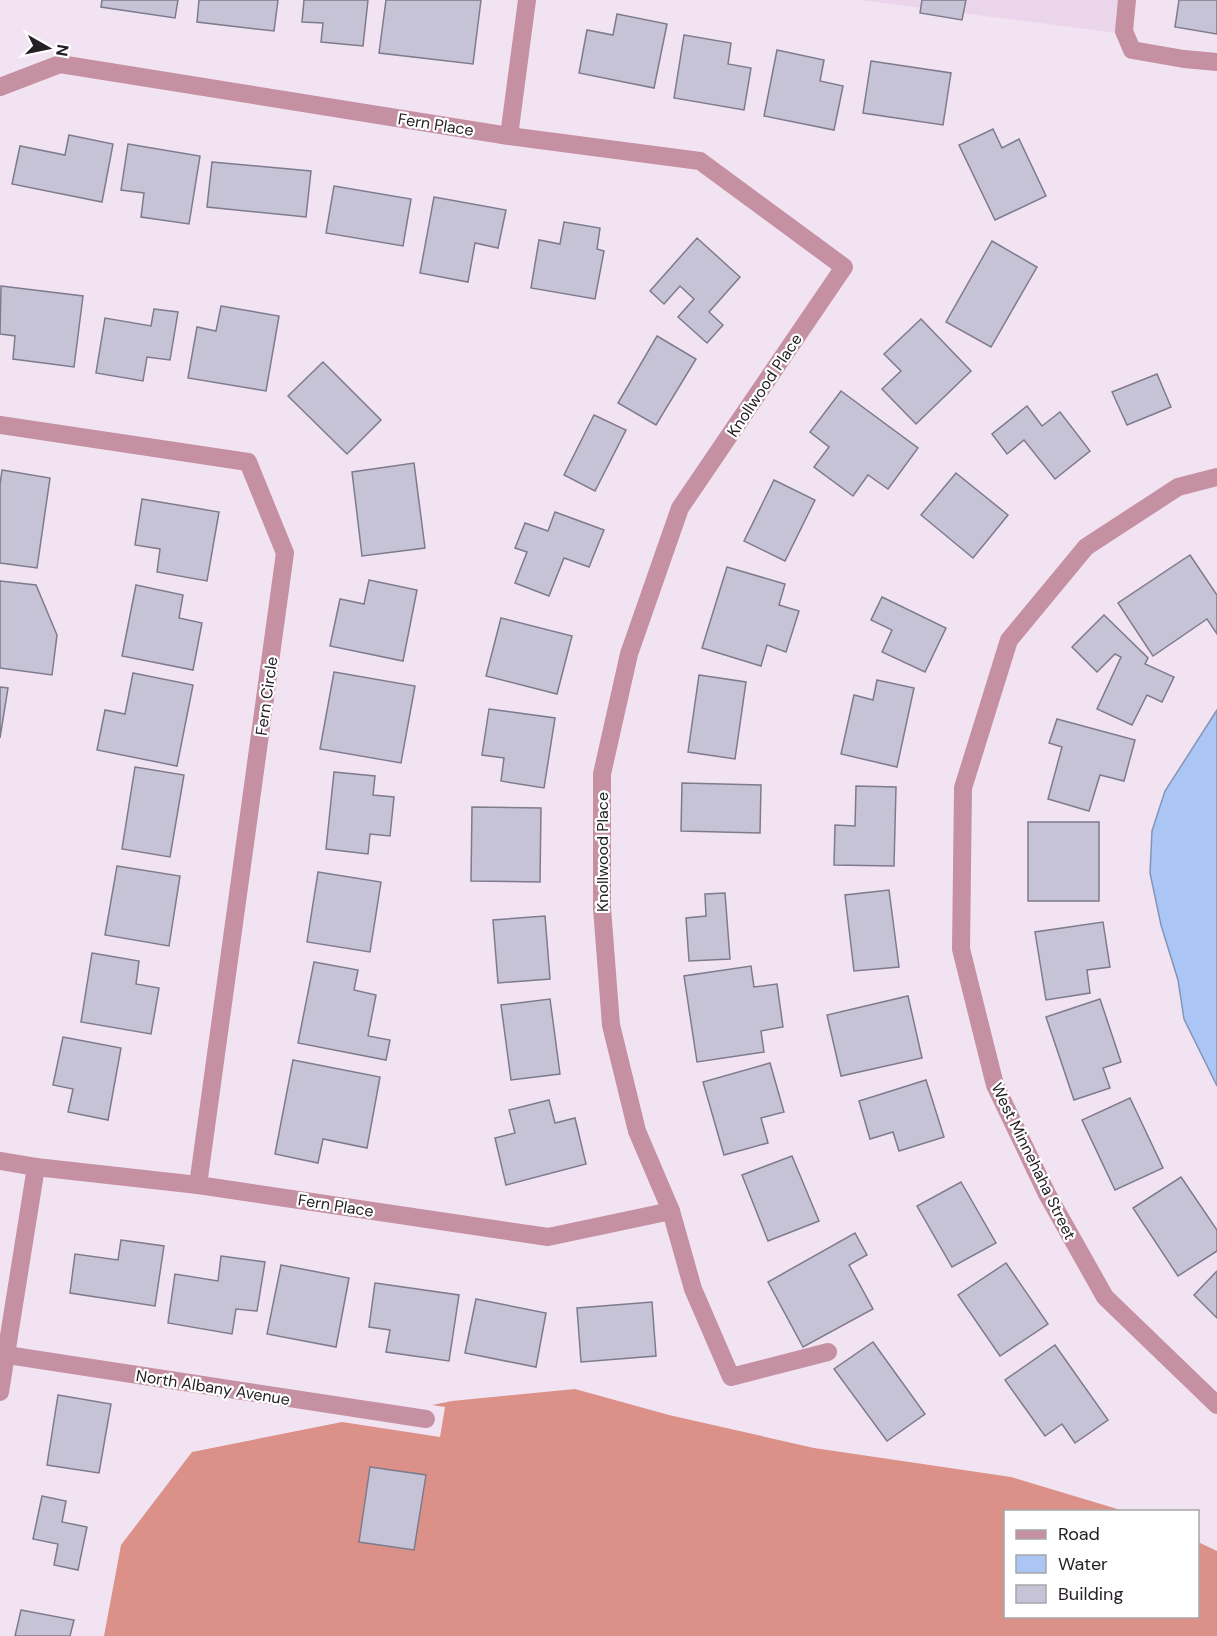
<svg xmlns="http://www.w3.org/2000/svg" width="1217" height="1636" font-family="'DM Sans',sans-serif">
<rect width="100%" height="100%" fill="#f2e3f3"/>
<!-- built -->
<polygon fill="#ead5eb" points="858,0 1123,0 1118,33"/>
<!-- forest -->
<polygon fill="#db9188" points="575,1389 669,1415 814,1448 1011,1477 1124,1511 1006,1512 1006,1616 1198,1616 1198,1542 1217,1551 1217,1636 104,1636 121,1545 192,1452 342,1422 440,1437 445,1407 432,1405 452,1401"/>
<!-- water -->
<polygon fill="#abc6f5" stroke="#8394b7" stroke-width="1.5" points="1217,710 1217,1086 1184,1019 1178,980 1161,925 1150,873 1152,831 1165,791"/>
<!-- building -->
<g fill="#c6c3d6" stroke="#7d7b8c" stroke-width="1.5">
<polygon points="102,0 178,0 175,18 101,7"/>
<polygon points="199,0 278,0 274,31 197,22"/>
<polygon points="304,0 368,0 363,46 321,42 323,23 302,22"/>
<polygon points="386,0 481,0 473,64 379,53"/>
<polygon points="922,0 966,0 962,20 920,13"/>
<polygon points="1179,0 1217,0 1217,34 1175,27"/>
<polygon points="617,14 667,24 654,88 579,73 587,30 613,35"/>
<polygon points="684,35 731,43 728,64 751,68 744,110 674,98"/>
<polygon points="777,50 824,60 820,81 843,86 834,130 764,116"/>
<polygon points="871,61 951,73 943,125 863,113"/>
<polygon points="993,129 1002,148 1019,139 1046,196 995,220 959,145"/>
<polygon points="69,135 113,144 102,202 12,184 20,146 65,155"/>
<polygon points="128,144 200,156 189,224 141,217 144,193 121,190"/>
<polygon points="212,162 311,171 306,217 207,207"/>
<polygon points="334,186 411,199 403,246 326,233"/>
<polygon points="434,197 506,210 498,248 475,243 468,282 420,273"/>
<polygon points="564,222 600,228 597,249 604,251 595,299 531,288 539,240 560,244"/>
<polygon points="697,238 740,277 709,312 723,325 707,343 678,317 694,299 680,286 664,304 650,291"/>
<polygon points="992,241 1037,267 991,347 946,322"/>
<polygon points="1,286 83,296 74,367 13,359 15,336 0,334"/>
<polygon points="221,306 279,316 266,391 188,378 197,327 216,331"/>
<polygon points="154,309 178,312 170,360 147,357 143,381 96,373 105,318 151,326"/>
<polygon points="921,319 971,371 916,424 882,389 901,371 884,354"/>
<polygon points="657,336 696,359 656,425 618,403"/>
<polygon points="323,362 381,420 347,454 288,396"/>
<polygon points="1157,374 1171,407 1127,425 1112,392"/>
<polygon points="841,391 918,448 888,489 868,475 853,496 814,467 829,447 810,432"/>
<polygon points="1027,406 1042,426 1060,412 1090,451 1055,479 1024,440 1007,454 992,434"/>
<polygon points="594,415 626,430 595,491 564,475"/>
<polygon points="414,463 425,548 362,556 352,472"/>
<polygon points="2,470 50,478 37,568 0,563 0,485"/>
<polygon points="956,473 1008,515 973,558 921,515"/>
<polygon points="774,480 815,500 785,561 744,541"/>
<polygon points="142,499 219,512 207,581 157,572 160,549 135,545"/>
<polygon points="555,512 604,530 589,567 564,558 549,596 515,583 527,552 515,548 525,523 548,531"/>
<polygon points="1190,555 1217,595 1217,634 1207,619 1153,656 1118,603"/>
<polygon points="727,567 785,584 779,605 799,611 786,652 767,645 761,666 702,648"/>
<polygon points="369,580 417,590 403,661 330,646 340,599 364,604"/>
<polygon points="0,581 36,585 57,635 52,675 0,668"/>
<polygon points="136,585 183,595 179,618 202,623 193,670 122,656"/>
<polygon points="882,597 946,628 925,672 882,652 892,630 871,620"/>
<polygon points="1104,615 1148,658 1145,664 1174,677 1162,702 1147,695 1132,725 1097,709 1121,657 1115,654 1097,672 1072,647"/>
<polygon points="501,618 572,636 557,694 486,676"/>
<polygon points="334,672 415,686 401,763 320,749"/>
<polygon points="133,673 193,685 177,766 97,750 105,710 125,714"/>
<polygon points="699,675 746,682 735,759 688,752"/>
<polygon points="877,680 914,688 897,767 841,754 854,695 873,700"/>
<polygon points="0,687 8,688 0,738"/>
<polygon points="489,709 555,718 544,788 501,781 504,758 482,755"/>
<polygon points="1057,719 1135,740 1124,781 1100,775 1089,811 1048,799 1062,747 1049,743"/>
<polygon points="135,767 184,775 170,857 122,849"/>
<polygon points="334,772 375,776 373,795 394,797 390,836 370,834 368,854 326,849"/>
<polygon points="682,783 761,785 760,833 681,831"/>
<polygon points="856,786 896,787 894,866 834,865 835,825 855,826"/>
<polygon points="472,807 541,808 540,882 471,881"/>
<rect x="1028" y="822" width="71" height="79"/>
<polygon points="117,866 180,876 169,946 105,935"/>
<polygon points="318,872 381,882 370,952 307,942"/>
<polygon points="889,890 899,967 854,971 845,895"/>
<polygon points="725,893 730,959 689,961 686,918 706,916 705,894"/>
<polygon points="545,916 550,979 498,983 493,920"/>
<polygon points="1103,922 1110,967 1087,970 1090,993 1046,1000 1035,932"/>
<polygon points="92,953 139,961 136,984 159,988 151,1034 81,1022"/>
<polygon points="314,962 358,970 354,990 376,995 368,1036 390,1040 386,1060 298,1043"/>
<polygon points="751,966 754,987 777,984 783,1027 761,1031 764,1052 697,1062 684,976"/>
<polygon points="908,996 922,1058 841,1076 827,1015"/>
<polygon points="550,999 560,1074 511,1080 501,1005"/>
<polygon points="1100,999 1121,1062 1103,1068 1110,1088 1074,1100 1046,1017"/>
<polygon points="63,1037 121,1048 108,1120 68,1112 73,1089 53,1085"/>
<polygon points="293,1060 380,1077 367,1148 323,1139 318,1163 275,1154"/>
<polygon points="770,1063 784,1112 761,1118 768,1143 724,1155 703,1082"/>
<polygon points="926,1080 944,1137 899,1151 893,1132 870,1139 859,1101"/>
<polygon points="1130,1098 1163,1168 1115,1190 1082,1120"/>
<polygon points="549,1100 555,1123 575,1118 586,1164 506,1185 495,1138 515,1133 509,1110"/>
<polygon points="792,1156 819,1221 768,1241 742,1175"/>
<polygon points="1181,1177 1217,1230 1217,1251 1178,1276 1133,1208"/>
<polygon points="961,1182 996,1243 952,1267 917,1206"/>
<polygon points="855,1233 867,1255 849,1265 873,1309 803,1347 768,1282"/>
<polygon points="121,1240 164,1246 155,1306 70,1293 75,1254 118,1260"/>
<polygon points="221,1256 265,1262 257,1311 236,1309 232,1334 168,1323 175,1274 218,1281"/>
<polygon points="1006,1263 1048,1324 1000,1356 958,1295"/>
<polygon points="281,1265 349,1278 336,1347 267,1334"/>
<polygon points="1217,1271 1217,1318 1194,1295"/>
<polygon points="375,1283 459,1295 449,1361 386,1352 390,1330 369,1327"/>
<polygon points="476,1299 546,1313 536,1367 465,1353"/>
<polygon points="652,1302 656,1356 581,1362 577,1308"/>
<polygon points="873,1342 925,1414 887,1441 834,1369"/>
<polygon points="1055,1345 1108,1420 1075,1443 1062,1424 1045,1436 1005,1380"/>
<polygon points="58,1395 111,1404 99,1473 47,1465"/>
<polygon points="370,1467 426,1475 414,1550 359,1542"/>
<polygon points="42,1496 66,1501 62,1522 87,1527 78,1570 54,1565 58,1544 33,1539"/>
<polygon points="21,1610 74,1620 70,1636 15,1636"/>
</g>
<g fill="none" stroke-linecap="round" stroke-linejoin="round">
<!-- minor -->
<g stroke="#c490a2" stroke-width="18">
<polyline points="1127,0 1124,31 1132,50 1184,59 1217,62"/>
<polyline points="0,87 60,64 509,136 700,161 844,267 680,508 629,654 602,774 602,908 611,1025 637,1131 671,1211 693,1289 731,1377 828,1352"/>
<polyline points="509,136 527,0"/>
<polyline points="0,425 248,462 285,553 198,1185"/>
<polyline points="1217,477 1178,487 1086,547 1009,640 963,788 961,949 995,1085 1047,1194 1105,1297 1217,1405"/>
<polyline points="0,1161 36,1167 198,1185 548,1237 671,1211"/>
<polyline points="0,1354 426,1419"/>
<polyline points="0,1392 36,1167"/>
</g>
</g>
<g text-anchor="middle" stroke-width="4.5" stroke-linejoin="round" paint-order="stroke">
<!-- street labels -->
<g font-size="16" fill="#252026" stroke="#fff">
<text transform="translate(436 124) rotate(9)" y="6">Fern Place</text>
<text transform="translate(764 385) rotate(-56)" y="6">Knollwood Place</text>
<text transform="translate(266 696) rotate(-82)" y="6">Fern Circle</text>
<text transform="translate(602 852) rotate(-90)" y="6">Knollwood Place</text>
<text transform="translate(1034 1161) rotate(64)" y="6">West Minnehaha Street</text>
<text transform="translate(336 1205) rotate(9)" y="6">Fern Place</text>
<text transform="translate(213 1387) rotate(9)" y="6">North Albany Avenue</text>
</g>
</g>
<!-- legend -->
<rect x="1004" y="1510" width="195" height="108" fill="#ffffff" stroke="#a8a6a8" stroke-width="1.5"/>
<rect x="1016" y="1530" width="30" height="9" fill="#c490a2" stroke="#a8a6a8" stroke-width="1.5"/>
<text x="1058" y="1540" font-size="18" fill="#252026">Road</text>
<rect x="1016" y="1555" width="30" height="18" fill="#abc6f5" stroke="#a8a6a8" stroke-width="1.5"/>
<text x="1058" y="1570" font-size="18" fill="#252026">Water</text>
<rect x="1016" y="1585" width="30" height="18" fill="#c6c3d6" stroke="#a8a6a8" stroke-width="1.5"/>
<text x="1058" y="1600" font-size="18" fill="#252026">Building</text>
<!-- north arrow -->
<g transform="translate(48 48) rotate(99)" stroke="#ffffff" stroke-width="4.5" paint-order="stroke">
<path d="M0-4.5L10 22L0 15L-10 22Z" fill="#252026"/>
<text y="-9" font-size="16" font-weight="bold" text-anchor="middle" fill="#252026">N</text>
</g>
</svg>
